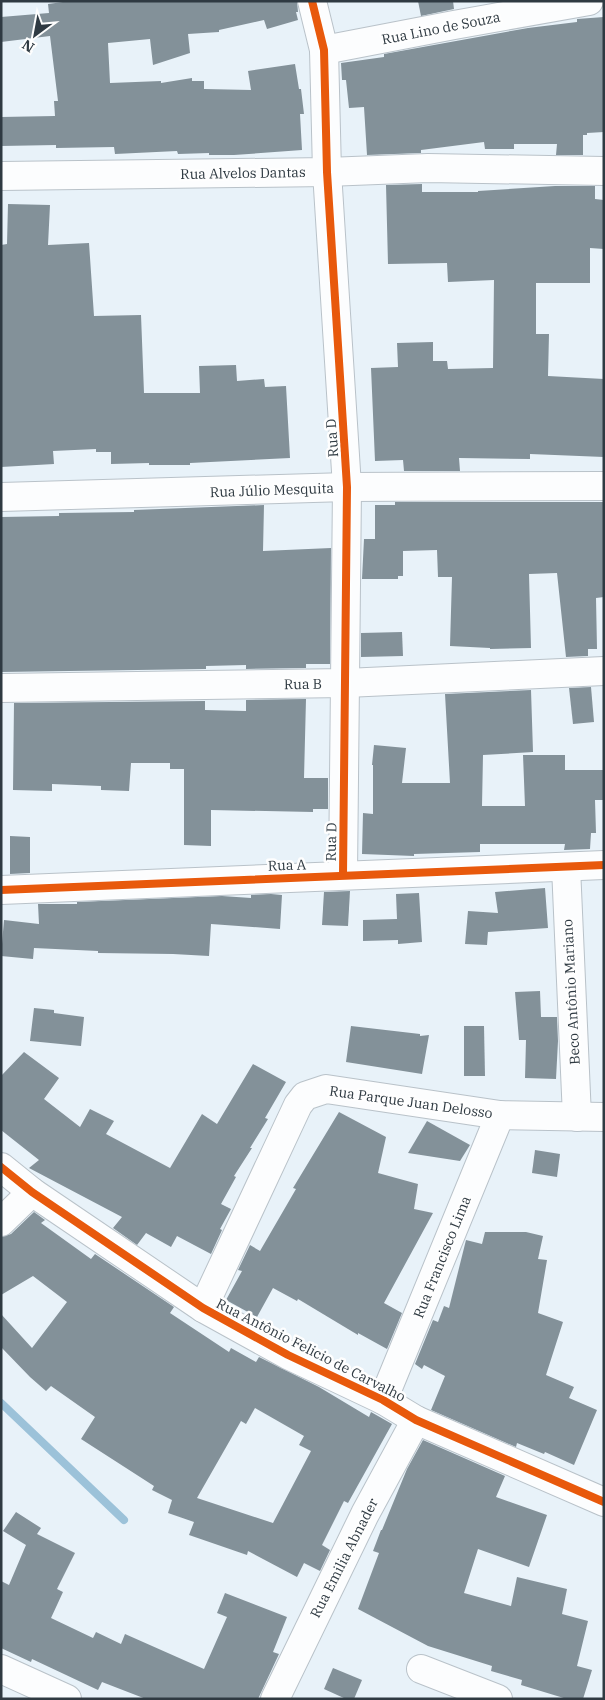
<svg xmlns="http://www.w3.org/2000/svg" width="605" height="1700" font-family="'IBM Plex Serif',serif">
<rect width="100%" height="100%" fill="#e8f2f9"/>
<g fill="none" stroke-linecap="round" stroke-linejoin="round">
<!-- stream -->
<polyline stroke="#9cc2d9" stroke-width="8" points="1,1403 124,1520"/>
</g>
<!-- building -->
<g fill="#839199" fill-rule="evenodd">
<polygon points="70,1 297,1 298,12 296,12 298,20 267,29 264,20 219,30 219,32 188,34 190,53 153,65 150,39 108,43 110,83 161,81 161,83 192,78 192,81 204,81 204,89 251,90 248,71 295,64 299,89 301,89 304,114 300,114 302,150 234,155 209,155 209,153 178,154 177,151 115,154 114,147 56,148 56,145 1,146 1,117 55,116 54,101 58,101 50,36 1,42 1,17 49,13 48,4"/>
<polygon points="418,1 453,1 454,9 421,16"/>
<polygon points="604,17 604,132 587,133 587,135 583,135 583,155 556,155 557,144 514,144 514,149 485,149 484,142 421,150 421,153 367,155 364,107 349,108 346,80 342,80 341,63 384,57 384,54 528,28 577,22 577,19"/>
<polygon points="422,184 422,192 478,192 478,191 555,186 595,186 595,199 604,200 604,249 590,248 590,283 536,283 536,334 549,334 548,376 604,379 604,457 530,454 530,459 459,458 460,471 404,471 403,460 375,461 371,368 398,367 397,343 433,342 433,361 447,361 448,369 493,368 494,280 448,282 447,263 388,264 386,185"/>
<polygon points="8,204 50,205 48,245 89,243 94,316 141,315 144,393 200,393 199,366 236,365 237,381 264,379 265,387 286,386 290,458 190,463 190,465 149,465 149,463 111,464 111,452 96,452 96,449 53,451 54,464 1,467 1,245 7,244"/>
<polygon points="395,502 604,502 604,597 596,598 597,649 588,649 588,656 566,657 557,573 529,574 531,648 490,649 490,648 450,646 452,577 438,577 437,550 403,551 403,576 398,576 398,579 362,579 364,539 375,539 375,505 395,505"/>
<polygon points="264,505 263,551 331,548 330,664 306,664 306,668 246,669 246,665 206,666 206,669 1,672 1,517 59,516 59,513 134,512 134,510"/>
<polygon points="402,632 403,656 361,657 361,633"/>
<polygon points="591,687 594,722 573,724 569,688"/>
<polygon points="531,690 533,752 483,755 482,806 525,806 523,755 565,755 565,770 604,770 604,800 595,800 596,833 591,833 590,849 564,850 565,844 480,844 480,852 414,854 414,856 362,854 363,813 373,814 373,765 372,765 374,745 406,748 402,783 450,783 445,694"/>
<polygon points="306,699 304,778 328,778 328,809 313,809 313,812 211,810 211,846 184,845 184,769 170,769 170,763 131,763 129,791 101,790 101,786 52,784 52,791 13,790 14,703 205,701 205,710 246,711 246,700"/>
<polygon points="10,836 30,837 30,873 10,874"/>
<polygon points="545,888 548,928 488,932 487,945 465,944 468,911 498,913 495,892"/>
<polygon points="350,891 348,926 322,925 324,892"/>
<polygon points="419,893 422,942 398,944 398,940 363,941 363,920 397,919 396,894"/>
<polygon points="271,894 282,895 280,929 211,924 209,956 173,954 98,953 98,951 34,948 33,959 1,956 4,920 39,924 38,904 77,904 77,902 222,896 251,898 251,895"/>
<polygon points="540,991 541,1017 557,1017 558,1041 556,1079 525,1078 526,1040 519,1040 515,992"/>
<polygon points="34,1008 54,1010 54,1013 84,1017 81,1046 30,1041"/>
<polygon points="351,1026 420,1034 420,1036 429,1035 422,1074 346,1062"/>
<polygon points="464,1026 484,1026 485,1076 464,1076"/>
<polygon points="24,1052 59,1078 44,1099 80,1127 90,1109 114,1121 106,1134 170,1168 202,1114 217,1124 253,1064 286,1082 265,1118 268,1119 250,1148 252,1148 234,1176 236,1177 221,1204 231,1209 220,1229 222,1230 211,1254 177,1236 171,1247 146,1233 137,1245 113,1228 122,1217 29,1168 39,1160 1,1130 1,1076"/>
<polygon points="339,1112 386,1137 378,1173 418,1184 414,1209 433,1213 384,1303 402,1313 387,1349 358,1333 358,1335 298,1299 297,1301 273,1288 257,1317 226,1300 242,1271 238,1270 250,1245 260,1251 296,1189 293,1188"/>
<polygon points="427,1121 470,1145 460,1161 408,1153"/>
<polygon points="535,1150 560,1154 557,1177 532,1173"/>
<path d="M34,1212L45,1220L41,1223L91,1259L95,1254L174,1307L170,1313L229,1352L231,1348L256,1362L259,1357L319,1387L369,1417L371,1412L392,1424L348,1503L344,1501L322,1545L330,1550L320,1571L304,1563L297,1577L248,1551L247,1555L189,1535L194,1522L168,1513L172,1500L152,1490L154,1486L81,1439L95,1417L51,1386L46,1391L30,1377L1,1347V1314L32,1348L67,1302L33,1276L1,1295V1237L11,1234ZM255,1408L304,1436L299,1445L311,1451L273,1523L197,1498L241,1421L246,1424Z"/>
<polygon points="485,1232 526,1232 543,1236 538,1259 547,1260 538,1313 563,1322 546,1375 574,1387 569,1398 597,1410 574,1465 545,1452 544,1454 517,1443 516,1447 431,1410 445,1376 424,1365 422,1369 415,1364 433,1320 438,1322 444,1306 449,1308 466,1240 482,1244"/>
<polygon points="423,1440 505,1476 496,1497 547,1515 529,1567 478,1549 464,1593 511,1606 517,1577 567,1589 562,1614 588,1621 577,1666 592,1670 583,1699 567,1699 521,1685 522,1680 491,1671 492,1666 428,1646 358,1609 379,1553 373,1551 381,1530 382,1530 407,1469"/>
<polygon points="16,1512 41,1528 37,1534 75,1553 57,1589 63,1592 51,1618 93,1638 96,1632 121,1644 125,1634 204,1669 227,1617 217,1613 225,1593 287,1617 273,1652 279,1654 258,1699 146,1699 102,1682 98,1690 32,1659 31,1662 1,1648 1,1581 9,1585 26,1545 3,1531"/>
<polygon points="333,1668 362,1680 354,1699 346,1699 324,1689"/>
</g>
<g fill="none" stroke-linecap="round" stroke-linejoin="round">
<!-- minor casing -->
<g stroke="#b9c2c9" stroke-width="30">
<g id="minor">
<polyline points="312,1 324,50 327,172 347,487 343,875"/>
<polyline points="324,50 454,25 589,1"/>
<polyline points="1,176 327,172 428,168 604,171"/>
<polyline points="1,497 347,487 604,486"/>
<polyline points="1,688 346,683 604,671"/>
<polyline points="566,867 577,1117"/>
<polyline points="1,890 604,865"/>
<polyline points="1,1167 32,1192 203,1308 288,1355 383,1400 416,1420 604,1502"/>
<polyline points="1,1222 32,1192"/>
<polyline points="203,1308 298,1105 305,1096 326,1089 500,1115 604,1117"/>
<polyline points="383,1400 500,1115"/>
<polyline points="1,1669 67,1699"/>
<polyline points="421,1669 498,1699"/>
<polyline points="275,1699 365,1514 416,1420"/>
</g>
</g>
<!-- minor -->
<use href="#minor" stroke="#fcfdfe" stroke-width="28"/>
<!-- cycleway casing -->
<g stroke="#fefefe" stroke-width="11">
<g id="cycleway">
<polyline points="312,1 324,50 327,172 347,487 343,875"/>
<polyline points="1,890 604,865"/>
<polyline points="1,1167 32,1192 203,1308 288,1355 383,1400 416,1420 604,1502"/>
</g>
</g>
<!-- cycleway -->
<use href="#cycleway" stroke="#e8590c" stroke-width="8"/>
</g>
<g text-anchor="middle" stroke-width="5" stroke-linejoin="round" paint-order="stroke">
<!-- street labels -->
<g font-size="14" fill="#2f3a42" stroke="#fefefe">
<text transform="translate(441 28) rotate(-11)" y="5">Rua Lino de Souza</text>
<text transform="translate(243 173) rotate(-1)" y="5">Rua Alvelos Dantas</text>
<text transform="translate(332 438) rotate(-94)" y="5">Rua D</text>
<text transform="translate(272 490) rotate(-2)" y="5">Rua Júlio Mesquita</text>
<text transform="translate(303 684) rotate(-1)" y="5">Rua B</text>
<text transform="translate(331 842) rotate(-89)" y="5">Rua D</text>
<text transform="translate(287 865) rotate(-2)" y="5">Rua A</text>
<text transform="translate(571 992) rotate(-93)" y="5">Beco Antônio Mariano</text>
<text transform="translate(411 1102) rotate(8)" y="5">Rua Parque Juan Delosso</text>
<text transform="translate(442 1257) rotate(-68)" y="5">Rua Francisco Lima</text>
<text transform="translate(311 1350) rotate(27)" y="5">Rua Antônio Felicio de Carvalho</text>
<text transform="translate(344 1558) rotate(-63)" y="5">Rua Emilia Abnader</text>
</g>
</g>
<!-- border -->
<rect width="605" height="1700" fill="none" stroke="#2f3a42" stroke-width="5"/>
<!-- north arrow -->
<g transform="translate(35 35) rotate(212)" stroke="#fefefe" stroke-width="4" paint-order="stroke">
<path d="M0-4L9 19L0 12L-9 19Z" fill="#2f3a42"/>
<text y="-8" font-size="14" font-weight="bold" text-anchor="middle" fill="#2f3a42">N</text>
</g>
</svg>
